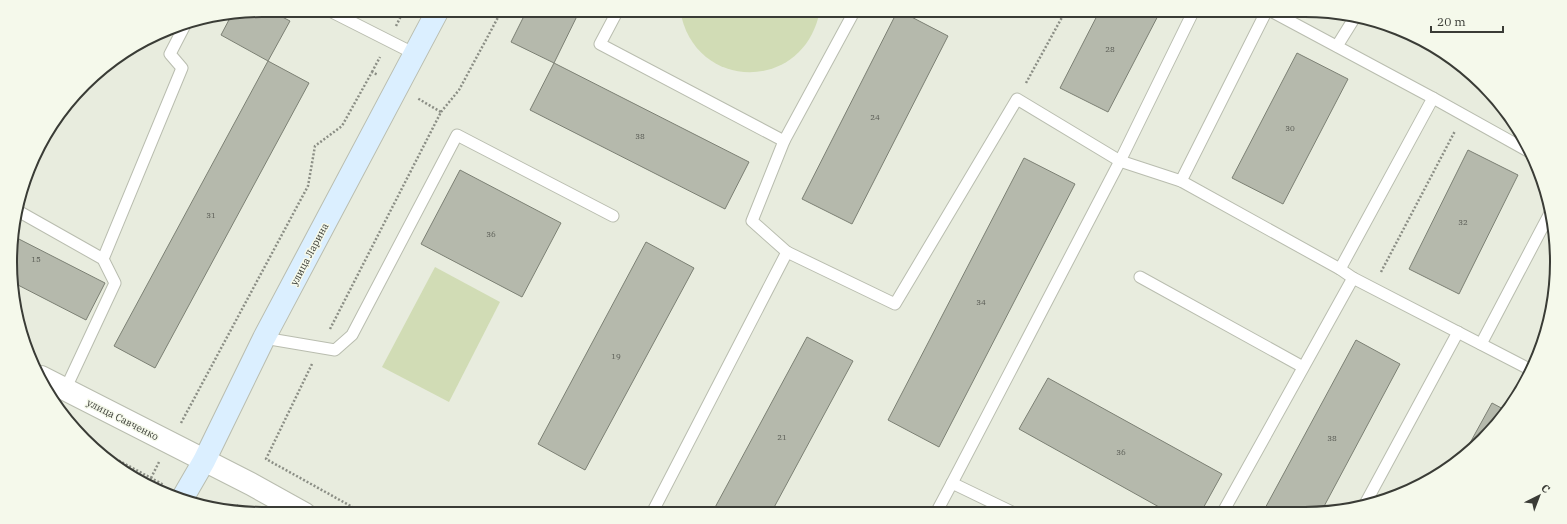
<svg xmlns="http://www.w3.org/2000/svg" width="1567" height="524" font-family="'IBM Plex Serif',serif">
<rect width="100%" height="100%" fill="#e8ecde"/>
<!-- green -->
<g fill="#d1dcb5">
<path d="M680,10H820C805,93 694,93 680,10Z"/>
<polygon points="435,267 500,302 449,402 382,367"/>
</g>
<!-- building -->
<g fill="#b5b9ac" stroke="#7c8074">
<polygon points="262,10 269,10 290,21 268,61 221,35 231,16"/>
<polygon points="527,10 580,10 554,63 511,42"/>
<polygon points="898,10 948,36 852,224 802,199"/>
<polygon points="1100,10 1161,10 1108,112 1060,88"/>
<polygon points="1297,53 1348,79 1283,204 1232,178"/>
<polygon points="268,61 309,83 155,368 114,346"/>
<polygon points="554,63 749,162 725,209 530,110"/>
<polygon points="1468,150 1518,175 1459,294 1409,269"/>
<polygon points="1024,158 1075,184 939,447 888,420"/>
<polygon points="460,170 561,223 522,297 421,244"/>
<polygon points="13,236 105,283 86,320 16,284"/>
<polygon points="646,242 694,268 585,470 538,444"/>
<polygon points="807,337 853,361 771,513 712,513"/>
<polygon points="1356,340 1400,364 1321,512 1263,512"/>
<polygon points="1048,378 1222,474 1201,512 1168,512 1019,429"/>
<polygon points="1492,403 1505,410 1471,451 1468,454 1465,452"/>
</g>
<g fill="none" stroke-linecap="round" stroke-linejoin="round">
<!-- lane casing -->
<g stroke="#b9bdaf" stroke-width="13">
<g id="lane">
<polyline points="328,10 415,54"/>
<polyline points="618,10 600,44 784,141 752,221 787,252 895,304 1017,99 1120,161 1181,181 1340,269 1353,278 1531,370"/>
<polyline points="1269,10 1433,98 1528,151"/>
<polyline points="1337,46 1355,17"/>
<polyline points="784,141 855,10"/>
<polyline points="1181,181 1267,10"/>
<polyline points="18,211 103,259 115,283 65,390"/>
<polyline points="103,259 182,68 170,54 185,25"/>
<polyline points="1340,269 1433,98"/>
<polyline points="1140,277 1303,367"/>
<polyline points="264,338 335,350 352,335 457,135 613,216"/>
<polyline points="1481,344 1550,213"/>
<polyline points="952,483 1120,161 1194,10"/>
<polyline points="1365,504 1458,332"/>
<polyline points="1223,512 1353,278"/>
<polyline points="652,513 787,252"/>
<polyline points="936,513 952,483 1012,512"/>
</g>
</g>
<!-- street casing -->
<g stroke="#b9bdaf" stroke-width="24">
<polyline id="street" points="41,377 251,484 305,514"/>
</g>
<!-- secondary casing -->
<g stroke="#b9bdaf" stroke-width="24">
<polyline id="secondary" points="182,499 204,461 264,338 438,10"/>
</g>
<!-- path -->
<g stroke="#8b8e85" stroke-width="2.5" stroke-dasharray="2 2" stroke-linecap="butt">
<polyline points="396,26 404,10"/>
<polyline points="372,72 380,57"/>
<polyline points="1026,83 1066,10"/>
<polyline points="441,112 459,90 502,10"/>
<polyline points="1381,272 1455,131"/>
<polyline points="330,329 441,112 417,98"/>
<polyline points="312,364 266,459 365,514"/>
<polyline points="181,423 308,186 315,146 342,126 372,72 378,75"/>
<polyline points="101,451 164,485"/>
<polyline points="151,478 159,462"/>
<polyline points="235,510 239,504"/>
</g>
<!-- lane -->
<use href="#lane" stroke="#fff" stroke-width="11"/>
<!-- street -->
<use href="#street" stroke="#fff" stroke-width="22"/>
<!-- secondary -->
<use href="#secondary" stroke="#dbefff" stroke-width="22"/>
</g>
<g text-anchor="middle" stroke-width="3" stroke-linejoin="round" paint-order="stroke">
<!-- number labels -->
<g font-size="8" fill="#595b54">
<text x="1110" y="52">28</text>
<text x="875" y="120">24</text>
<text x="1290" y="131">30</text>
<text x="640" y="139">38</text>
<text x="211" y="218">31</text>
<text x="1463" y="225">32</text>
<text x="491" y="237">36</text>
<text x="36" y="262">15</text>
<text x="981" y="305">34</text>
<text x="616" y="359">19</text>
<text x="782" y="440">21</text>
<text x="1332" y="441">38</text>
<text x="1121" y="455">36</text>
</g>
<!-- street labels -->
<g font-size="10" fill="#3a3c36" stroke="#f5f9eb">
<text transform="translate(309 254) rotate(-62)" y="4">улица Ларина</text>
<text transform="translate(123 419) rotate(27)" y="4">улица Савченко</text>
</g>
</g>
<!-- crop -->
<path d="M0 0H1567V524H0ZM262 17H1305A245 245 0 0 1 1550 262V262A245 245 0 0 1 1305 507H262A245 245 0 0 1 17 262V262A245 245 0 0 1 262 17Z" fill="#f5f9eb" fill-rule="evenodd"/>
<path fill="none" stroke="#3a3c36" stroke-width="2" d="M262 17H1305A245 245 0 0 1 1550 262V262A245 245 0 0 1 1305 507H262A245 245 0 0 1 17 262V262A245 245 0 0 1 262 17Z"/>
<!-- north arrow -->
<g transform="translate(1539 496) rotate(42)" stroke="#f5f9eb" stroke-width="3" paint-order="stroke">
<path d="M0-3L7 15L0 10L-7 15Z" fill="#3a3c36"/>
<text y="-6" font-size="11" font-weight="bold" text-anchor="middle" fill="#3a3c36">С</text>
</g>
<!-- scale -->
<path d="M1431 26v6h72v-6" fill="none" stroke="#3a3c36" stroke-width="2"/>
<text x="1437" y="26" font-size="12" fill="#3a3c36" stroke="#f5f9eb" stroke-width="3" paint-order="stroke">20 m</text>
</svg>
